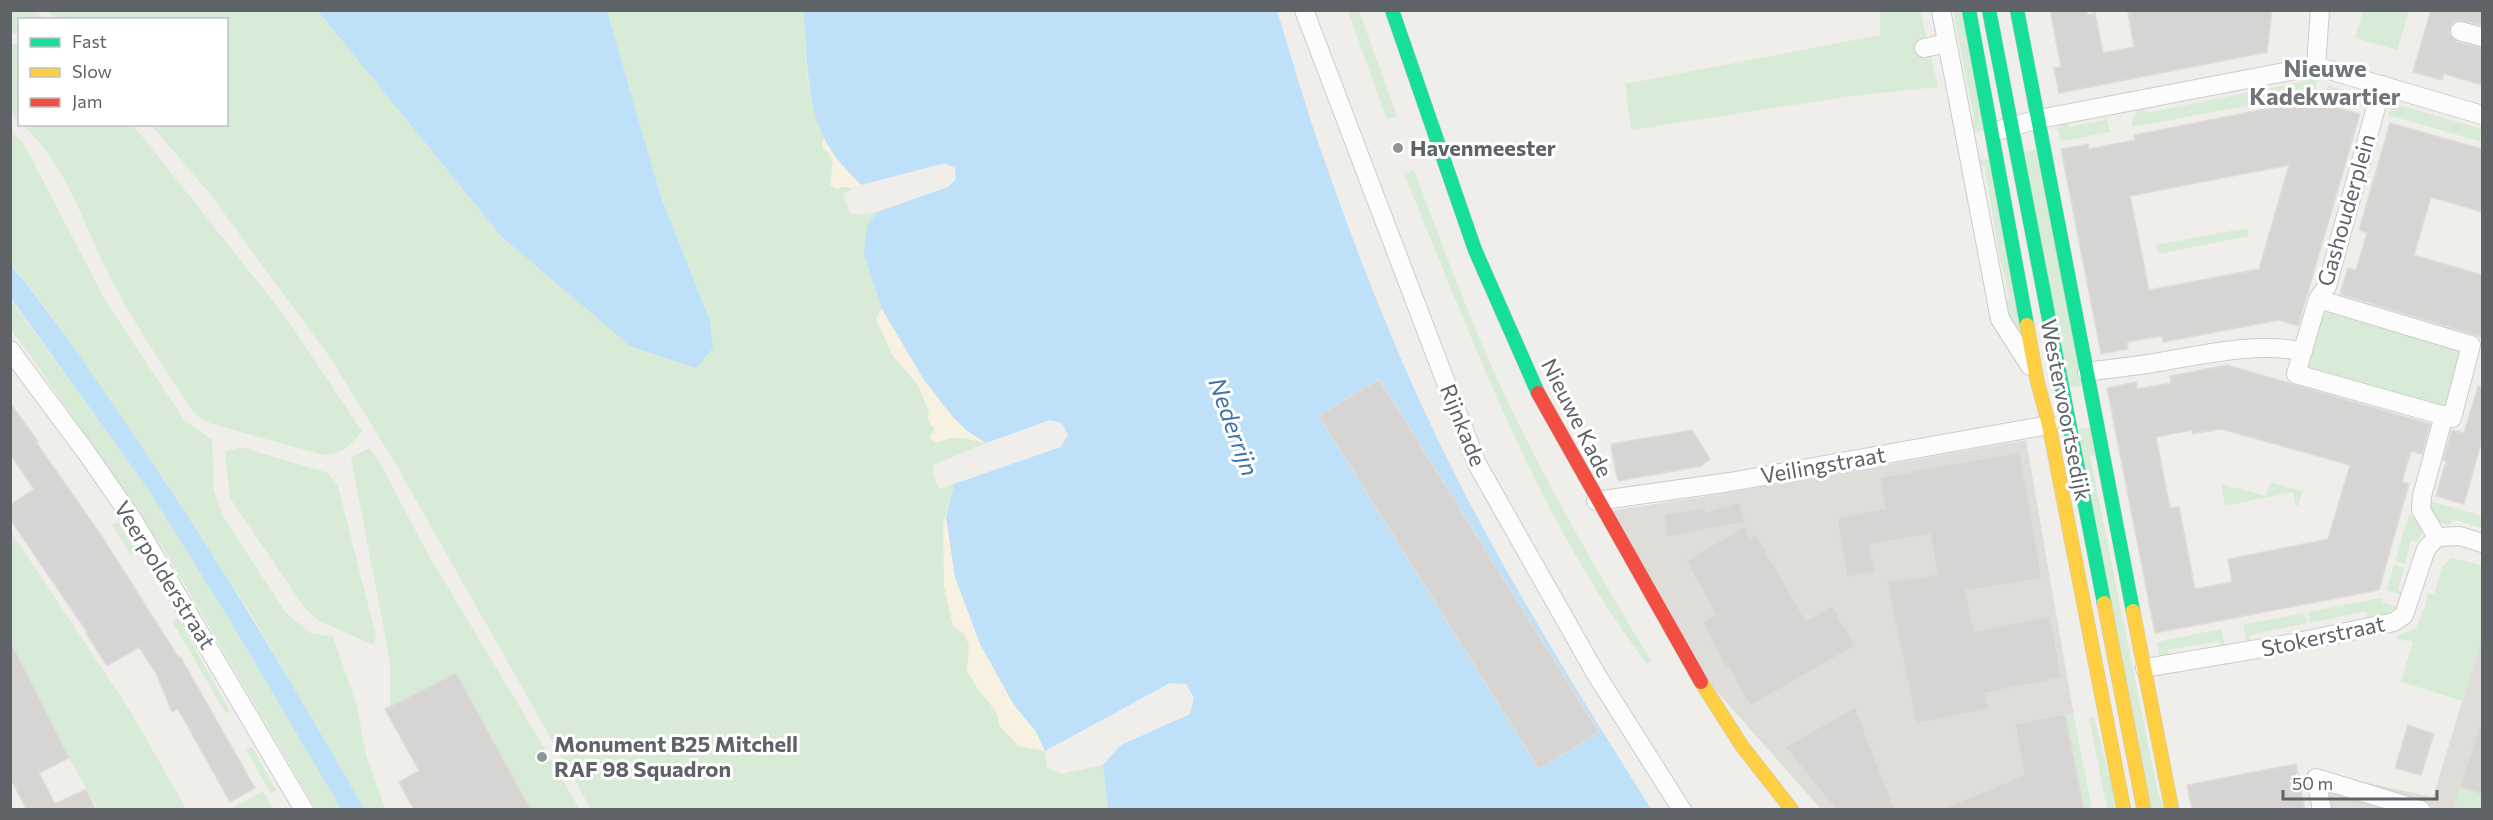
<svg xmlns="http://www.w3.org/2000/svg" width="2493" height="820" font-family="Commissioner,sans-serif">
<rect width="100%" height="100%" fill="#efeeea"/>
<!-- industrial -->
<g fill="#dfddda">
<polygon points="2026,440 2090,809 1821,809 1675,644 1609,511 1721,494"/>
<polygon points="2482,637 2482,809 2313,809 2307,770 2433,797"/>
</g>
<!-- green -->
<g fill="#d8ebd6">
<polygon points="1920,10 1938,87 1851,96 1631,130 1625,84 1880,35 1880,11"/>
<polygon points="10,11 36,11 45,19 20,20 19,34 11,33"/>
<path d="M47,11H318L501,236L710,321L661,197L607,11H803L808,83L824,135L825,150C834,159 835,169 830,182L852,189L843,194L850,213L862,215L877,212L867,226L875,286L882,309L876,319L893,356L918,385L929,412L928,418L934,429L946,437H958L986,443L934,465L933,474L939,489L954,484L943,523L964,634L969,645L967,671L1019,746L1045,751L1047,767L1061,774L1103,765L1108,809H591L394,461L329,356L207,190L151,125L226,124V20L56,19Z"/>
<polygon points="1348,11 1359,11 1397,116 1387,120"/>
<polygon points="1953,11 1963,11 1986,130 1971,133 1969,125 1974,116"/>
<polygon points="2363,11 2409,11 2397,50 2355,38"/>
<polygon points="10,44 19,44 19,121 11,114"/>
<polygon points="2305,75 2319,76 2314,93 2133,127 2132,122 2137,109 2143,107 2146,113 2305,81"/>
<polygon points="2328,85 2367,97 2364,107 2324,96"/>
<polygon points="2392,103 2482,129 2482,142 2388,115"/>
<polygon points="2106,114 2110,132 2061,141 2057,127 2067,122 2070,127 2105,120"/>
<path d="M23,125H133L284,315L362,431C352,445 342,454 324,455L212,424L201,419L193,412C164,366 131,320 107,271C82,220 66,165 23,125Z"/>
<polygon points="10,129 24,144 105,300 184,420 212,440 214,491 222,515 285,612 310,633 333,637 357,706 366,755 385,809 364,809 254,619 164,479 48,311 11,264"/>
<polygon points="2038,149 2084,385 2068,388 2022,152"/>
<polygon points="1991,159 2026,338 2011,323 2005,307 2009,296 1999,254 1985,167 1977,164 1978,160"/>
<path d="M1414,170C1444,249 1473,330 1510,406C1552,494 1601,578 1651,661L1647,664C1536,517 1474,342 1404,174Z"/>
<polygon points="2247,228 2249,236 2158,254 2156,245"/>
<polygon points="10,298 150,492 235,629 341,809 316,809 166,553 30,355 11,330"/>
<polygon points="2321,311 2461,351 2444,409 2305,369"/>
<polygon points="2092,427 2097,455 2090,456 2158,794 2166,809 2150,809 2076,430"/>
<polygon points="241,447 328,473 338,486 376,636 374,645 319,621 304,607 230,498 225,452"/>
<polygon points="369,448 378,459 425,549 545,749 539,754 542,761 552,760 579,809 531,809 456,674 390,706 390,661 351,458"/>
<polygon points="2270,482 2302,491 2298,506 2296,506 2293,492 2225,506 2221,484 2266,496"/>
<polygon points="2430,501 2482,516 2482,528 2452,519 2450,525 2439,523 2430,511"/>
<polygon points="2409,514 2417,518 2422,531 2418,542 2411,540 2405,564 2395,561"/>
<polygon points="118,522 136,551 131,555 112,525"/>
<polygon points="10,530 132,714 186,809 98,809 69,758 11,642"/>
<polygon points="2452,558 2482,565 2482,637 2463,701 2401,682 2413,641 2398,640 2397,636 2416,628 2425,607 2428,593 2434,594 2442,567"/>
<polygon points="2394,565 2404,568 2398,590 2404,592 2403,596 2387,590"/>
<polygon points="2381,598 2382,602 2397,607 2384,615 2368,618 2366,611 2310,623 2308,612"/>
<polygon points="2304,613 2307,623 2250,635 2251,642 2247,643 2243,625"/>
<polygon points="178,618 230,711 226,714 172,621"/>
<polygon points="2221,629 2225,646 2221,647 2219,641 2168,650 2170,657 2159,656 2157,642"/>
<polygon points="2073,713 2092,809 2084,809 2065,714"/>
<polygon points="2094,717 2118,809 2107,809 2089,718"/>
<polygon points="252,747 276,790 271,794 246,750"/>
<polygon points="2460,787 2482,794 2482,809 2464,809 2454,806"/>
<polygon points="263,791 273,809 231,809"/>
</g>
<!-- sand -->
<g fill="#f6f1e1">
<path d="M824,135L833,153L861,185C852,189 845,185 837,189L830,185L833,162L831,154L822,148Z"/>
<path d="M882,309C917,359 931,408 986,443C968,439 953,434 937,443L929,438L934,429L928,419L929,412L918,385L893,356L876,319Z"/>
<polygon points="946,517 955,577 980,644 1014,705 1035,730 1045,751 1019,746 999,725 997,711 979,691 967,671 969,645 964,634 953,626 944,586 943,523"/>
</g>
<!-- water -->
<g fill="#bfe0f9">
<polygon points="318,11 607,11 661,197 710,321 713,348 696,368 630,346 501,236"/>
<path d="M803,11H1277C1293,61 1307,113 1325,162C1367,282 1415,401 1475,513C1529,614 1590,712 1651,809H1108L1103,765L1121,745L1190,714L1194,698L1186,684L1170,683L1045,751L1035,730L1014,705L980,644L955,577L946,517L954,484L1061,447L1068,435L1062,423L1050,420L986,443L966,430L953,417L924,380L882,309L864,254L867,226L877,212L948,187L956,179L955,168L945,163L861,185C852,175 841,165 833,153C805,113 808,58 803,11Z"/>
<path d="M10,264C50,312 85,363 120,415C208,542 288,675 364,809H341L235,629L150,492L11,298Z"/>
</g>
<!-- building -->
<g fill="#d6d5d3" stroke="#deddd9" stroke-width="1.5" fill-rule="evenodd">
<polygon points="2050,10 2087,10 2087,15 2095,13 2103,53 2134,47 2128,13 2140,10 2272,10 2267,52 2059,93 2054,68 2061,67"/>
<polygon points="2431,10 2482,10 2482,25 2458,20 2452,23 2449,33 2457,42 2482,48 2482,85 2444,74 2442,80 2413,72"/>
<path d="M2311,100L2360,114L2298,326L2279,320L2163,342L2162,336L2127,342L2128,349L2101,354L2061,149L2088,144L2089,149L2135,140L2134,135ZM2289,165L2259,269L2149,290L2130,196Z"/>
<polygon points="2390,123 2482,149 2482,212 2431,197 2414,255 2482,275 2482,337 2340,294 2348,268 2356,270 2367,233 2359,230"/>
<path d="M2227,365L2430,424L2422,454L2411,451L2402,482L2409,484L2379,590L2155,633L2107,388L2136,382L2137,389L2171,383L2170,376ZM2221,429L2350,465L2328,539L2228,559L2232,582L2195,589L2179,507L2170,508L2156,437L2192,430L2193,434Z"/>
<polygon points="1379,379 1599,732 1539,769 1319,416"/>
<polygon points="2478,386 2482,386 2482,440 2464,504 2436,496 2446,461 2443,460 2452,430 2464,433"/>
<polygon points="10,403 38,441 36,442 99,532 179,658 180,656 255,788 230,802 178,709 172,712 156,673 139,647 107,666 86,633 87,632 10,519 10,505 34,489 10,454"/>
<polygon points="1692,430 1710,459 1701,466 1619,481 1617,478 1611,447 1612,444"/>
<polygon points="2020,452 2042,578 1966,591 1974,631 2050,616 2062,678 1985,693 1989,709 1916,724 1887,582 1937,574 1930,534 1870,544 1875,572 1847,577 1837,518 1885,508 1880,477"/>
<polygon points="1739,502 1745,522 1667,537 1664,515 1705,507 1706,512"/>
<polygon points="1746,525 1749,538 1756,534 1806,621 1832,605 1855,646 1750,706 1728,666 1726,668 1703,622 1716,614 1686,561"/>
<polygon points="10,641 69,758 39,773 55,804 86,789 96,810 27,810 10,778"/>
<polygon points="456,673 503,759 531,810 414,810 399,782 419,771 385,709"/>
<polygon points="1855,707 1895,810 1836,810 1785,747"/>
<polygon points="2065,714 2084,810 1939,810 2024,775 2015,724"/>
<polygon points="2408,725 2434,734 2421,775 2395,768"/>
<polygon points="2479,727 2482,727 2482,794 2460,787"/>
<polygon points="2296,764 2305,810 2192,810 2187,785"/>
</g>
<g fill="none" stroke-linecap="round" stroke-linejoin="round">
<!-- street casing -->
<g stroke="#cbcccc" stroke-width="20">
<g id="street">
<polyline points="1304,10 1477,464 1596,674 1682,810"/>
<polyline points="1941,10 2000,319 2030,366"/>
<polyline points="2460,31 2482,37"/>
<polyline points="1924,48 1947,43"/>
<polyline points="2316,66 2320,10"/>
<polyline points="2000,130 2039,119 2316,66 2482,115"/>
<polyline points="2318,299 2471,345 2452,418 2296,374 2318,299 2327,286 2382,85"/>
<polyline points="10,350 86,452 133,520 304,810"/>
<path d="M2087,372C2113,368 2140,366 2165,361C2213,353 2254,343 2303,351"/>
<polyline points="1596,501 1730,482 2049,425"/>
<polyline points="2437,537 2421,510 2422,496 2444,415"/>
<polyline points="2145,668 2293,643 2394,622 2404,615 2426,549 2437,537 2460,536 2482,543"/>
<polyline points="2322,810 2316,778 2421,810"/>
</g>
</g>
<!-- fast casing -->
<g stroke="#cacacb" stroke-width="15">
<g id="fast">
<polyline points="1392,10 1475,250 1538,393"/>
<polyline points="1969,10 2027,325"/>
<polyline points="1989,10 2104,603"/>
<polyline points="2017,10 2133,611"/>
</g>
</g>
<!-- slow casing -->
<g stroke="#cacacb" stroke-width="15">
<g id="slow">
<polyline points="2027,325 2037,380 2049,425 2124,810"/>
<polyline points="2104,603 2144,810"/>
<polyline points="2133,611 2172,810"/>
<polyline points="1701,682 1742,746 1792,810"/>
</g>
</g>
<!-- jam casing -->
<g stroke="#cacacb" stroke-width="15">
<polyline id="jam" points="1538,393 1701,682"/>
</g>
<!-- street -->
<use href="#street" stroke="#fdfcfc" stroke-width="18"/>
<!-- fast -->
<use href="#fast" stroke="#16e098" stroke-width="14"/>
<!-- slow -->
<use href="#slow" stroke="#ffcf43" stroke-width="14"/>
<!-- jam -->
<use href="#jam" stroke="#f24e42" stroke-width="14"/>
</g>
<!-- markers -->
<g fill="#919496" stroke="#fff" stroke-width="2">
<circle cx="1398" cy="148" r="6"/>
<circle cx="542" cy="757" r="6"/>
</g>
<g text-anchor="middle" stroke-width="6" stroke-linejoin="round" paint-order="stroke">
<!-- poi labels -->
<g font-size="22" font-weight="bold" fill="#5f6368" stroke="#fff" text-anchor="start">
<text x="1410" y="156">Havenmeester</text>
<text x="554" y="752">Monument B25 Mitchell<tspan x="554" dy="25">RAF 98 Squadron</tspan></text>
</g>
<!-- street labels -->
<g font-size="22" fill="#5f6368" stroke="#fff">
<text transform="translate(2346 210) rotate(-74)" y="8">Gashouderplein</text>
<text transform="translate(2066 410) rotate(79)" y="8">Westervoortsedijk</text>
<text transform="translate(1577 418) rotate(63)" y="8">Nieuwe Kade</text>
<text transform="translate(1463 425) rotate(68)" y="8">Rijnkade</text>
<text transform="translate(1823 465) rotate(-10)" y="8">Veilingstraat</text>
<text transform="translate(165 575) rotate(58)" y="8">Veerpolderstraat</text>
<text transform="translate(2323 636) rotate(-12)" y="8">Stokerstraat</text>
</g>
<!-- neighbourhood labels -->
<g font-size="24" font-weight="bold" fill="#70757a" stroke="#fff">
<text x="2325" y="77">Nieuwe<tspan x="2325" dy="28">Kadekwartier</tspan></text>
</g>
<!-- water labels -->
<g font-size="24" font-style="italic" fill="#4174aa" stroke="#fff">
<text transform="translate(1233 427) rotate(70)" y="8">Nederrijn</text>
</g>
</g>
<!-- border -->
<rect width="2493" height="820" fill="none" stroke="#5f6368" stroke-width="24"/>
<!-- legend -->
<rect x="18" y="18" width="210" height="108" fill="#ffffff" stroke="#bfc1c3" stroke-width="1.5"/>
<rect x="30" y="38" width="30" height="9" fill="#16e098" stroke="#bfc1c3" stroke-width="1.5"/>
<text x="72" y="48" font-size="18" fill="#5f6368">Fast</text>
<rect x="30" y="68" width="30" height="9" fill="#ffcf43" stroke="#bfc1c3" stroke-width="1.5"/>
<text x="72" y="78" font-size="18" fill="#5f6368">Slow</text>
<rect x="30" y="98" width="30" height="9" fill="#f24e42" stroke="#bfc1c3" stroke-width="1.5"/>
<text x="72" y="108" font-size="18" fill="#5f6368">Jam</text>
<!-- scale -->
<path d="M2283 790v9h154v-9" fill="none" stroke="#5f6368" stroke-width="3"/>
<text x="2292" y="790" font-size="18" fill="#5f6368" stroke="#ffffff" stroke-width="4.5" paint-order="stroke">50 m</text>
</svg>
